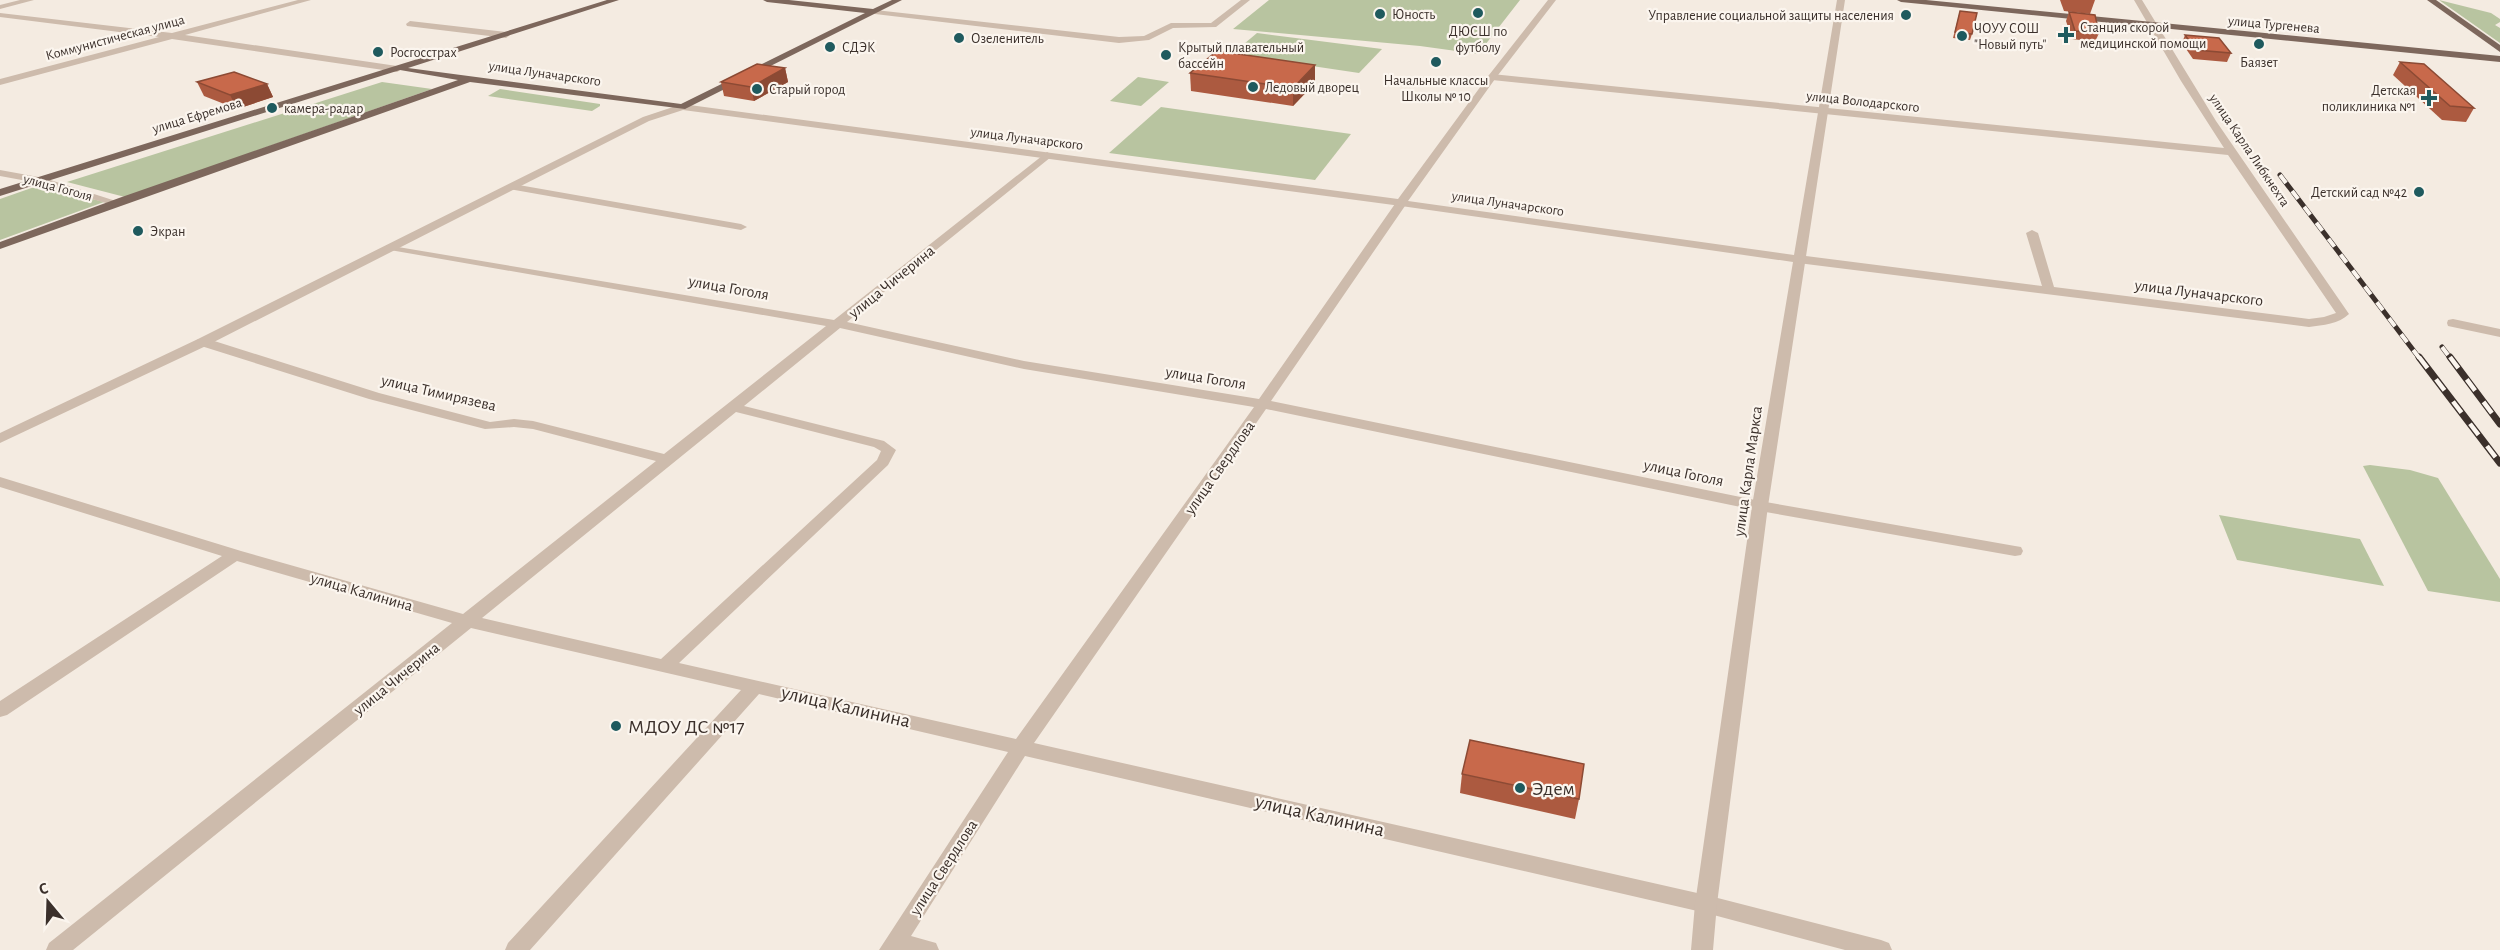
<svg xmlns="http://www.w3.org/2000/svg" width="2500" height="950" font-family="'Alegreya Sans',sans-serif">
<rect width="100%" height="100%" fill="#f4ebe1"/>
<!-- green -->
<g fill="#b8c4a0">
<polygon points="1269,0 1520,0 1478,54 1420,46 1233,29"/>
<polygon points="2439,0 2491,13 2500,19 2500,22 2495,25 2500,28 2500,43"/>
<polygon points="1257,33 1382,49 1359,73 1232,54"/>
<polygon points="1138,77 1169,82 1141,106 1110,101"/>
<polygon points="382,82 432,89 125,197 67,182"/>
<polygon points="500,89 600,104 600,106 592,111 488,96"/>
<polygon points="1161,107 1351,134 1315,180 1109,153"/>
<polygon points="40,185 104,202 0,240 0,199"/>
<polygon points="2370,465 2410,470 2438,478 2500,579 2500,602 2428,591 2363,466"/>
<polygon points="2219,515 2360,539 2384,586 2237,560"/>
</g>
<g fill="none" stroke-linecap="round" stroke-linejoin="round">
<!-- minor -->
<g fill="#cdbbac" fill-rule="evenodd">
<polygon points="20,0 34,0 0,9 0,5"/>
<polygon points="298,0 311,0 185,35 397,66 402,69 397,72 172,39 0,85 0,79 159,37 0,17 0,13 172,33"/>
<path d="M2134,0H2142L2216,121L2349,314C2339,324 2323,325 2309,327L1798,263L1792,259L1798,255L2042,286L2026,233L2032,230L2038,233L2054,287L2309,319L2324,317L2336,313L2228,155L1492,80L1487,77L1492,74L2224,148L2181,81Z"/>
<polygon points="410,21 506,32 510,35 506,38 407,26 406,24"/>
<path d="M1047,152L1052,155L1051,157L847,322L1024,361L1259,399L1397,201L1401,200L1407,203L1271,401L1760,501L2015,546L2021,547L2023,551L2021,555L2015,556L1760,511L1266,409L1034,743L1706,895L1881,940L1889,943L1892,950H1845L1706,913L1025,756L911,936L936,943L939,950H879L1008,752L759,694L530,950H505L508,943L741,690L471,628L73,950H46L49,943L452,623L237,561L7,715L0,717V701L222,556L0,487V477L241,551L463,614L656,461L533,429L514,427L485,429L369,399L198,345L196,342L198,339H208L379,393L490,422L514,419L533,421L664,454L826,326L390,250L386,249V245L834,320ZM840,328L1024,369L1254,407L1016,739L679,663L888,465L896,450L884,441L744,406ZM736,412L874,447L881,451L877,460L661,659L482,618Z"/>
<polygon points="0,170 44,178 122,203 116,206 38,183 0,176"/>
<polygon points="513,184 741,224 747,227 741,230 509,189 508,187"/>
<polygon points="2453,319 2500,329 2500,337 2448,326 2447,323 2448,320"/>
</g>
<!-- tertiary -->
<g fill="#cdbbac" fill-rule="evenodd">
<polygon points="1241,0 1250,0 1216,27 1173,28 1149,40 1119,43 875,14 871,12 875,10 1119,37 1144,36 1171,23 1211,23"/>
<polygon points="1548,0 1556,0 1495,79 1408,201 1794,255 1837,0 1845,0 1768,506 1717,904 1713,950 1691,950 1695,904 1752,506 1793,262 1401,206 683,110 649,121 208,345 0,443 0,433 198,339 643,117 682,104 1398,199 1489,75"/>
</g>
<!-- primary -->
<g fill="#7d675c" fill-rule="evenodd">
<polygon points="607,0 619,0 408,68 681,104 865,13 767,2 763,0 789,0 873,9 892,0 902,0 685,109 470,82 0,249 0,242 119,198 458,80 400,70 0,196 0,189"/>
<polygon points="1897,0 1926,0 2500,56 2500,62 1901,2"/>
<polygon points="2427,0 2436,0 2500,45 2500,52"/>
</g>
<!-- rail-far1 casing -->
<g stroke="#3b302b" stroke-width="5">
<g id="rail-far1">
<polyline points="2280,175 2420,359"/>
<polyline points="2442,347 2451,359"/>
</g>
</g>
<!-- rail casing -->
<g stroke="#3b302b" stroke-width="7">
<g id="rail">
<polyline points="2419,357 2500,463"/>
<polyline points="2450,357 2500,424"/>
</g>
</g>
<!-- rail-far1 -->
<use href="#rail-far1" stroke="#fbf5ee" stroke-width="4" stroke-dasharray="10" stroke-linecap="butt"/>
<!-- rail -->
<use href="#rail" stroke="#fbf5ee" stroke-width="4.5" stroke-dasharray="14" stroke-linecap="butt"/>
</g>
<!-- wall -->
<g fill="#ac5a40">
<polygon points="2060,0 2095,0 2090,14 2064,11"/>
<polygon points="1960,11 1972,34 1970,40 1953,38"/>
<polygon points="2069,12 2099,33 2095,42 2072,39 2066,21"/>
<polygon points="2185,35 2231,53 2227,62 2193,59 2182,43"/>
<polygon points="2400,62 2474,108 2466,122 2442,120 2393,75"/>
<polygon points="785,68 788,82 754,101 724,96 721,82"/>
<polygon points="1190,73 1315,83 1293,106 1191,91"/>
<polygon points="197,82 267,84 273,97 237,109 204,96"/>
<polygon points="1462,774 1579,799 1575,819 1460,793"/>
</g>
<!-- shaded-wall -->
<g fill="#8c4a34">
<polygon points="1315,65 1315,83 1293,106 1293,88"/>
<polygon points="785,68 788,82 754,101 751,87"/>
<polygon points="267,84 273,97 237,109 230,95"/>
</g>
<!-- building -->
<g fill="#c8694b" stroke="#8c4a34" stroke-width="1.5">
<polygon points="1960,11 1977,13 1972,34 1955,32"/>
<polygon points="2069,12 2095,15 2099,33 2075,31"/>
<polygon points="2185,35 2219,38 2231,53 2196,50"/>
<polygon points="1217,51 1315,65 1293,88 1190,73"/>
<polygon points="2400,62 2424,64 2474,108 2450,106"/>
<polygon points="757,64 785,68 751,87 721,82"/>
<polygon points="234,72 267,84 230,95 197,82"/>
<polygon points="1470,740 1584,764 1579,799 1462,774"/>
</g>
<!-- markers -->
<g fill="#1f5a5e" stroke="#fbf5ee" stroke-width="2">
<circle cx="1478" cy="13" r="6"/>
<circle cx="1380" cy="14" r="6"/>
<circle cx="1906" cy="15" r="6"/>
<path d="M2063 26h6v6h6v6h-6v6h-6v-6h-6v-6h6z"/>
<circle cx="1962" cy="36" r="6"/>
<circle cx="959" cy="38" r="6"/>
<circle cx="2259" cy="44" r="6"/>
<circle cx="830" cy="47" r="6"/>
<circle cx="378" cy="52" r="6"/>
<circle cx="1166" cy="55" r="6"/>
<circle cx="1436" cy="62" r="6"/>
<circle cx="1253" cy="87" r="6"/>
<circle cx="757" cy="89" r="6"/>
<path d="M2426 89h6v6h6v6h-6v6h-6v-6h-6v-6h6z"/>
<circle cx="272" cy="108" r="6"/>
<circle cx="2419" cy="192" r="6"/>
<circle cx="138" cy="231" r="6"/>
<circle cx="616" cy="726" r="6"/>
<circle cx="1520" cy="788" r="6"/>
</g>
<g text-anchor="middle" stroke-width="4.5" stroke-linejoin="round" paint-order="stroke">
<!-- far-poi labels -->
<g font-size="14" fill="#3b302b" stroke="#fbf5ee" text-anchor="start">
<text x="1392" y="19">Юность</text>
<text x="1894" y="20" text-anchor="end">Управление социальной защиты населения</text>
<text x="2080" y="32">Станция скорой<tspan x="2080" dy="16">медицинской помощи</tspan></text>
<text x="1974" y="33">ЧОУУ СОШ<tspan x="1974" dy="16">"Новый путь"</tspan></text>
<text x="1478" y="36" text-anchor="middle">ДЮСШ по<tspan x="1478" dy="16">футболу</tspan></text>
<text x="971" y="43">Озеленитель</text>
<text x="842" y="52">СДЭК</text>
<text x="1178" y="52">Крытый плавательный<tspan x="1178" dy="16">бассейн</tspan></text>
<text x="390" y="57">Росгосстрах</text>
<text x="2259" y="67" text-anchor="middle">Баязет</text>
<text x="1436" y="85" text-anchor="middle">Начальные классы<tspan x="1436" dy="16">Школы № 10</tspan></text>
<text x="1265" y="92">Ледовый дворец</text>
<text x="769" y="94">Старый город</text>
<text x="2416" y="95" text-anchor="end">Детская<tspan x="2416" dy="16">поликлиника №1</tspan></text>
<text x="284" y="113">камера-радар</text>
<text x="2407" y="197" text-anchor="end">Детский сад №42</text>
<text x="150" y="236">Экран</text>
</g>
<!-- far-street labels -->
<g font-size="14" fill="#3b302b" stroke="#fbf5ee">
<text transform="translate(2274 24) rotate(5)" y="5">улица Тургенева</text>
<text transform="translate(115 37) rotate(-15)" y="5">Коммунистическая улица</text>
<text transform="translate(545 73) rotate(8)" y="5">улица Луначарского</text>
<text transform="translate(1863 101) rotate(6)" y="5">улица Володарского</text>
<text transform="translate(197 115) rotate(-17)" y="5">улица Ефремова</text>
<text transform="translate(1027 138) rotate(7)" y="5">улица Луначарского</text>
<text transform="translate(2250 150) rotate(56)" y="5">улица Карла Либкнехта</text>
<text transform="translate(58 187) rotate(15)" y="5">улица Гоголя</text>
<text transform="translate(1508 203) rotate(8)" y="5">улица Луначарского</text>
</g>
<!-- street labels -->
<g font-size="16" fill="#3b302b" stroke="#fbf5ee">
<text transform="translate(891 281) rotate(-39)" y="6">улица Чичерина</text>
<text transform="translate(729 287) rotate(10)" y="6">улица Гоголя</text>
<text transform="translate(2199 292) rotate(7)" y="6">улица Луначарского</text>
<text transform="translate(1206 377) rotate(9)" y="6">улица Гоголя</text>
<text transform="translate(439 392) rotate(13)" y="6">улица Тимирязева</text>
<text transform="translate(1219 467) rotate(-55)" y="6">улица Свердлова</text>
<text transform="translate(1747 471) rotate(-82)" y="6">улица Карла Маркса</text>
<text transform="translate(1684 472) rotate(12)" y="6">улица Гоголя</text>
<text transform="translate(362 591) rotate(16)" y="6">улица Калинина</text>
<text transform="translate(396 678) rotate(-39)" y="6">улица Чичерина</text>
<text transform="translate(943 867) rotate(-57)" y="6">улица Свердлова</text>
</g>
<!-- near-street labels -->
<g font-size="20" fill="#3b302b" stroke="#fbf5ee">
<text transform="translate(846 706) rotate(13)" y="7">улица Калинина</text>
<text transform="translate(1320 815) rotate(13)" y="7">улица Калинина</text>
</g>
<!-- near-poi labels -->
<g font-size="20" fill="#3b302b" stroke="#fbf5ee" text-anchor="start">
<text x="628" y="733">МДОУ ДС №17</text>
<text x="1532" y="795">Эдем</text>
</g>
</g>
<!-- north arrow -->
<g transform="translate(48 902) rotate(341)" stroke="#fbf5ee" stroke-width="4.5" paint-order="stroke">
<path d="M0-4.5L10 22L0 15L-10 22Z" fill="#3b302b"/>
<text y="-9" font-size="16" font-weight="bold" text-anchor="middle" fill="#3b302b">С</text>
</g>
</svg>
